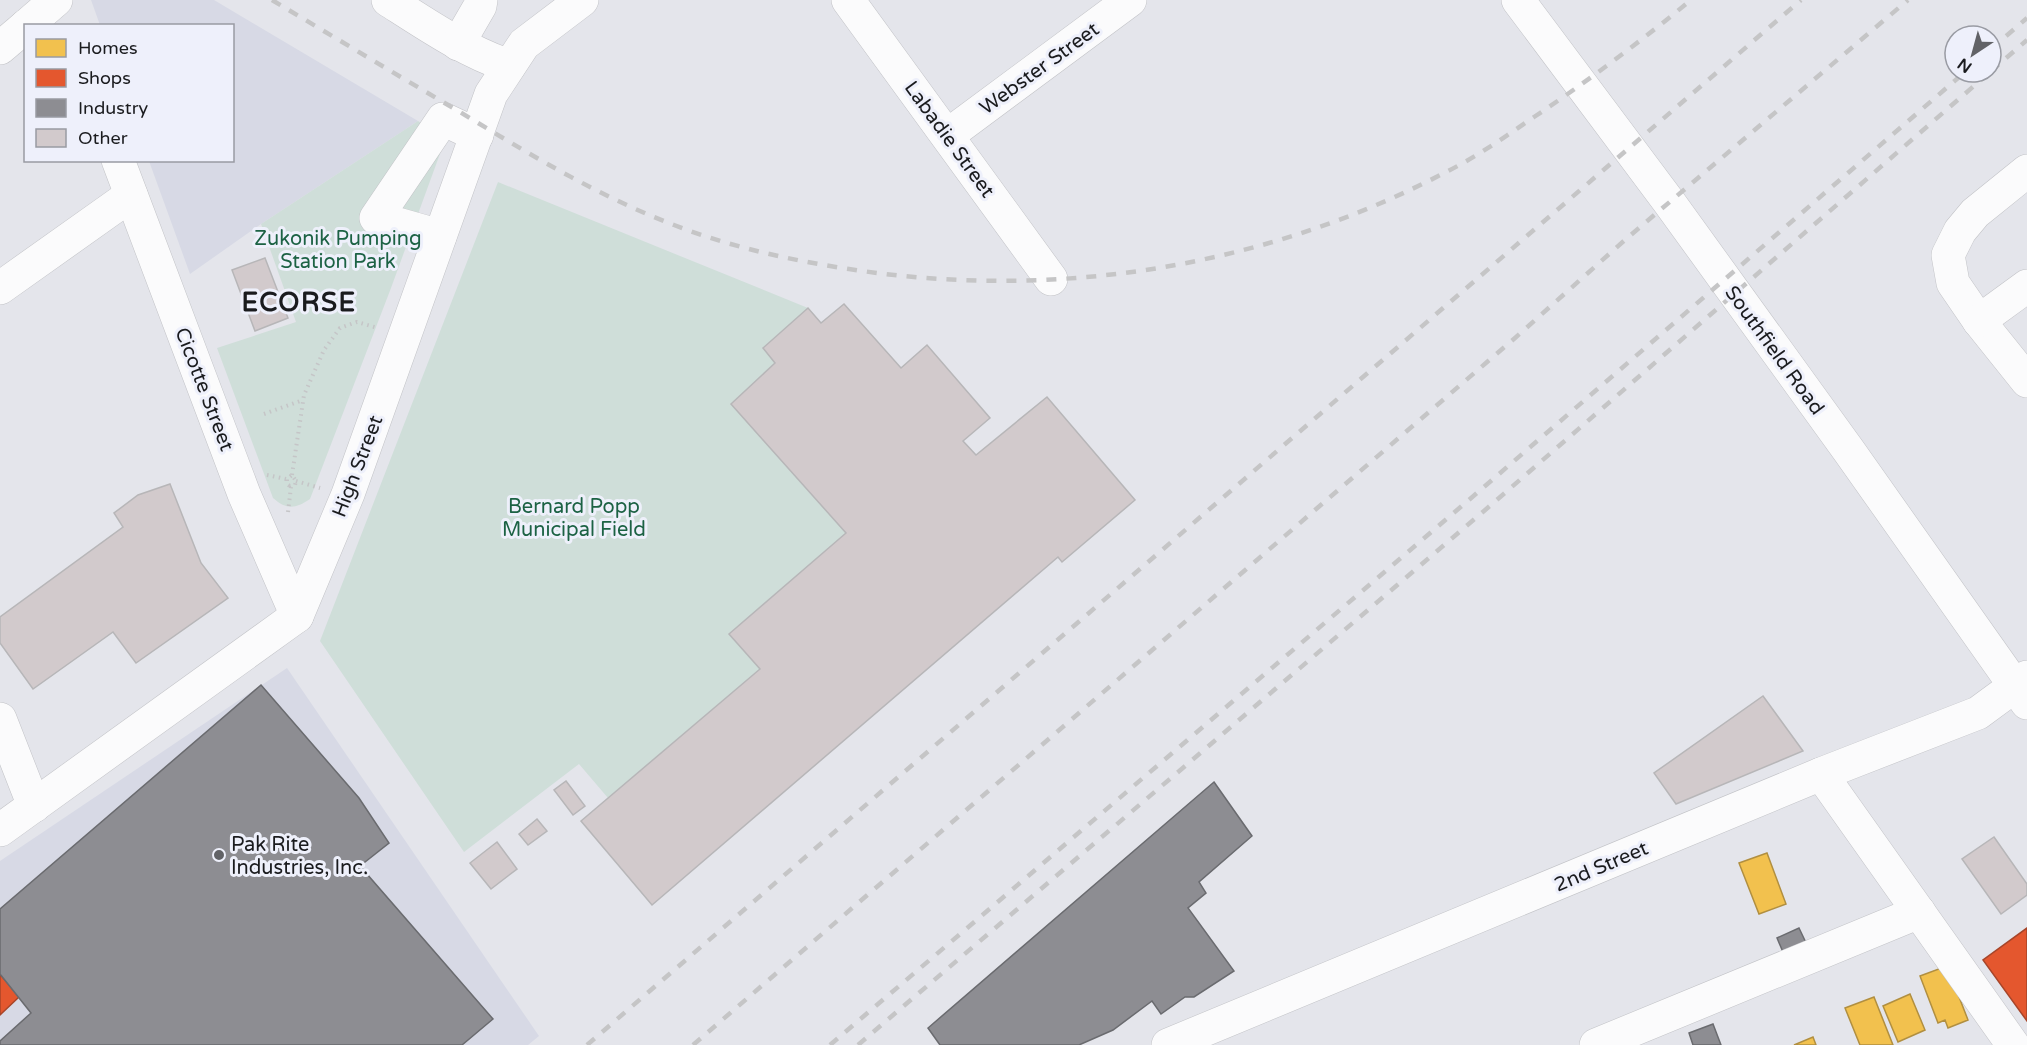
<svg xmlns="http://www.w3.org/2000/svg" width="2027" height="1045" font-family="'Varela Round',sans-serif">
<rect width="100%" height="100%" fill="#e4e5eb"/>
<!-- built -->
<g fill="#d7d9e5">
<polygon points="91,0 214,0 418,121 261,224 190,274 149,161 232,160 232,26 100,25"/>
<polygon points="287,668 539,1036 528,1045 0,1045 0,861"/>
</g>
<!-- green -->
<g fill="#cfded9">
<path d="M418,121L445,140L391,288L310,499C295,509 287,510 273,498L217,348L296,322L261,224Z"/>
<polygon points="498,182 808,308 763,348 775,363 731,404 846,533 729,634 760,669 608,798 579,764 464,852 320,641"/>
</g>
<!-- homes -->
<g fill="#f2c14e" stroke="#b18f40" stroke-width="1.5">
<polygon points="1767,853 1786,904 1759,914 1739,863"/>
<polygon points="1944,967 1949,971 1968,1020 1948,1028 1945,1020 1938,1023 1920,976"/>
<polygon points="1910,994 1925,1030 1898,1042 1883,1006"/>
<polygon points="1874,997 1893,1045 1860,1045 1845,1008"/>
<polygon points="1813,1037 1816,1045 1794,1045"/>
</g>
<!-- shops -->
<g fill="#e4572e" stroke="#a74529" stroke-width="1.5">
<polygon points="2027,928 2027,1021 1983,960"/>
<polygon points="0,974 19,997 0,1015"/>
</g>
<!-- industry -->
<g fill="#8d8d92" stroke="#6a6b6f" stroke-width="1.5">
<polygon points="261,685 359,798 389,843 360,866 493,1019 462,1045 0,1045 0,1041 31,1013 0,974 0,909"/>
<polygon points="1214,782 1252,836 1199,882 1206,893 1188,908 1234,971 1194,997 1185,997 1161,1014 1152,1001 1113,1030 1079,1045 940,1045 928,1028"/>
<polygon points="1799,928 1809,949 1786,959 1777,938"/>
<polygon points="1713,1024 1721,1045 1693,1045 1689,1033"/>
</g>
<!-- building -->
<g fill="#d2cacc" stroke="#b7b6b8" stroke-width="1.5">
<polygon points="265,258 288,318 255,331 232,270"/>
<polygon points="844,304 901,368 927,345 990,418 963,441 976,455 1047,397 1135,500 1062,562 1058,557 652,905 581,821 760,669 729,634 846,533 731,404 775,363 763,348 808,308 821,323"/>
<polygon points="170,484 201,563 228,598 136,663 113,632 33,689 0,643 0,617 123,527 114,513 138,495"/>
<polygon points="1763,696 1803,751 1676,804 1654,773"/>
<polygon points="566,781 585,806 573,815 554,790"/>
<polygon points="537,819 547,831 528,845 519,834"/>
<polygon points="1994,837 2027,884 2027,895 2001,914 1962,859"/>
<polygon points="497,842 517,869 491,889 470,863"/>
</g>
<g fill="none" stroke-linecap="round" stroke-linejoin="round">
<!-- minor casing -->
<g stroke="#c2c3c7" stroke-width="34">
<g id="minor">
<path d="M388,0C427,25 465,51 509,66"/>
<polyline points="848,0 1051,279"/>
<polyline points="26,26 56,0"/>
<polyline points="458,44 480,6 481,0"/>
<polyline points="0,48 26,26"/>
<polyline points="948,135 1130,0"/>
<polyline points="118,160 244,494 297,616"/>
<polyline points="2027,171 1975,213 1960,231 1948,255 1953,283 1979,321 2027,381"/>
<polyline points="440,236 376,218 443,119 477,135"/>
<polyline points="0,288 131,195"/>
<polyline points="1979,321 2027,286"/>
<polyline points="0,719 34,806"/>
<polyline points="1821,774 2013,1045"/>
<polyline points="0,830 297,616 348,494 491,94 524,44 582,0"/>
<polyline points="1168,1045 1821,774 1978,713 2027,677"/>
<polyline points="1596,1045 1919,912"/>
</g>
</g>
<!-- major casing -->
<g stroke="#c2c3c7" stroke-width="34">
<polyline id="major" points="1518,0 1669,202 1849,451 2027,703"/>
</g>
<!-- path -->
<g stroke="#c5c5c7" stroke-width="4" stroke-dasharray="1.5 4.5" stroke-linecap="butt">
<polyline points="264,414 303,400"/>
<polyline points="267,475 286,479"/>
<polyline points="292,475 304,395 324,350 340,328 357,322 378,328"/>
<polyline points="296,481 320,488"/>
<polyline points="288,512 291,487 295,485 296,481 292,475 287,479 287,484 291,487"/>
</g>
<!-- minor -->
<use href="#minor" stroke="#fbfbfc" stroke-width="33"/>
<!-- major -->
<use href="#major" stroke="#fbfbfc" stroke-width="33"/>
<!-- rail -->
<g stroke="#c5c5c6" stroke-width="4.5" stroke-dasharray="10 10" stroke-linecap="butt">
<path d="M272,0C334,37 397,75 460,112C529,154 598,196 674,225C731,247 789,260 849,269C1053,301 1264,268 1448,171C1478,156 1506,136 1534,117C1588,81 1641,41 1691,0"/>
<polyline points="1991,49 2027,18"/>
<polyline points="1991,71 2027,40"/>
<polyline points="587,1045 1801,0"/>
<polyline points="693,1045 1515,338 1626,239 1908,0"/>
<polyline points="830,1045 1470,499 1965,72"/>
<polyline points="858,1045 1484,511 1990,72"/>
</g>
</g>
<!-- markers -->
<circle fill="#616266" stroke="#eef0fb" stroke-width="2" cx="219" cy="855" r="6"/>
<g text-anchor="middle" stroke-width="6" stroke-linejoin="round" paint-order="stroke">
<!-- street labels -->
<g font-size="20" fill="#1a1b1e" stroke="#eef0fb">
<text transform="translate(1039 68) rotate(-36)" y="7">Webster Street</text>
<text transform="translate(950 139) rotate(54)" y="7">Labadie Street</text>
<text transform="translate(1775 350) rotate(54)" y="7">Southfield Road</text>
<text transform="translate(205 389) rotate(69)" y="7">Cicotte Street</text>
<text transform="translate(357 466) rotate(-69)" y="7">High Street</text>
<text transform="translate(1601 866) rotate(-23)" y="7">2nd Street</text>
</g>
<!-- park labels -->
<g font-size="20" fill="#1c6244" stroke="#eef0fb">
<text x="338" y="245">Zukonik Pumping<tspan x="338" dy="23">Station Park</tspan></text>
<text x="574" y="513">Bernard Popp<tspan x="574" dy="23">Municipal Field</tspan></text>
</g>
<!-- poi labels -->
<g font-size="20" fill="#1a1b1e" stroke="#eef0fb" text-anchor="start">
<text x="231" y="851">Pak Rite<tspan x="231" dy="23">Industries, Inc.</tspan></text>
</g>
<!-- district labels -->
<g font-size="26" font-weight="bold" letter-spacing="1.5" fill="#1a1b1e" stroke="#eef0fb">
<text x="299" y="311">ECORSE</text>
</g>
</g>
<!-- legend -->
<rect x="24" y="24" width="210" height="138" fill="#eef0fb" stroke="#999ba3" stroke-width="1.5"/>
<rect x="36" y="39" width="30" height="18" fill="#f2c14e" stroke="#999ba3" stroke-width="1.5"/>
<text x="78" y="54" font-size="18" fill="#1a1b1e">Homes</text>
<rect x="36" y="69" width="30" height="18" fill="#e4572e" stroke="#999ba3" stroke-width="1.5"/>
<text x="78" y="84" font-size="18" fill="#1a1b1e">Shops</text>
<rect x="36" y="99" width="30" height="18" fill="#8d8d92" stroke="#999ba3" stroke-width="1.5"/>
<text x="78" y="114" font-size="18" fill="#1a1b1e">Industry</text>
<rect x="36" y="129" width="30" height="18" fill="#d2cacc" stroke="#999ba3" stroke-width="1.5"/>
<text x="78" y="144" font-size="18" fill="#1a1b1e">Other</text>
<!-- north arrow -->
<g transform="translate(1973 54) rotate(216)"><circle r="28" fill="#eef0fb" stroke="#999ba3" stroke-width="1.5"/>
<path d="M0-4.5L10 22L0 15L-10 22Z" fill="#616266"/>
<text y="-9" font-size="16" font-weight="bold" text-anchor="middle" fill="#1a1b1e">N</text>
</g>
</svg>
